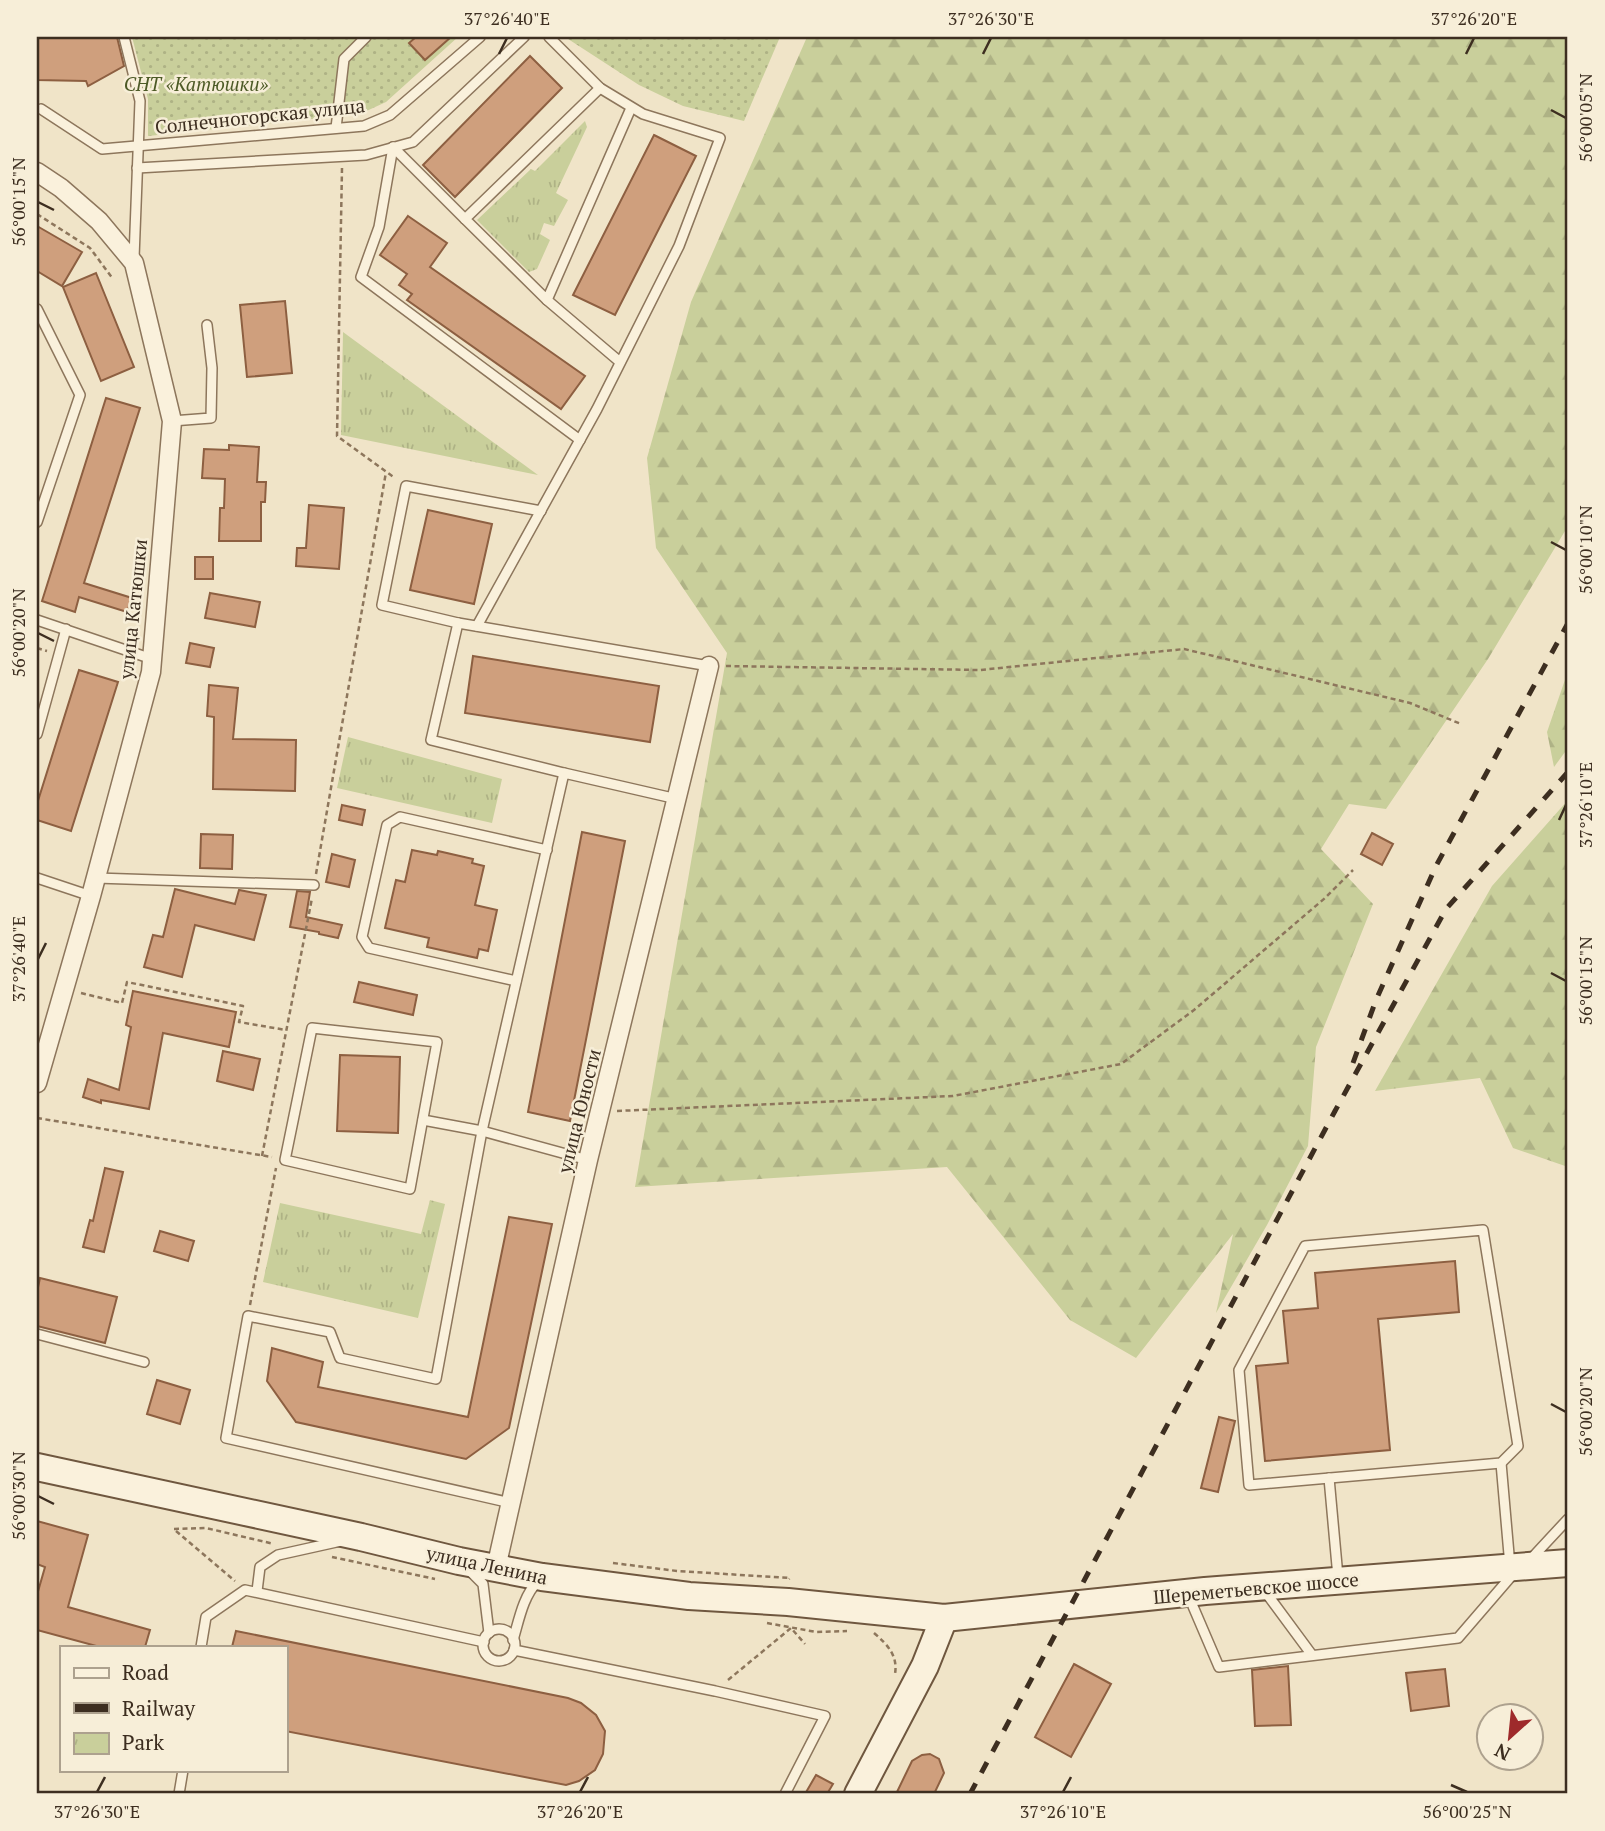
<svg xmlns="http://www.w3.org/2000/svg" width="1605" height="1831" font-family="'PT Serif',serif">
<defs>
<pattern id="forest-firs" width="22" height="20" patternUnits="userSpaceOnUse" patternTransform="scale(1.75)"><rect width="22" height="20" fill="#c9cf9b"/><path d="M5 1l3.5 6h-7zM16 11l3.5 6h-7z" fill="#aeb285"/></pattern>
<pattern id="park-tufts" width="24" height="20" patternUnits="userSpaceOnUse" patternTransform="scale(1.75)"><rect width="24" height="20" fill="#c9cf9b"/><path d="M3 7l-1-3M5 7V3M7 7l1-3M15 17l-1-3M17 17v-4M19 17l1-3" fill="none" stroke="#aeb285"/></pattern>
<pattern id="garden-dots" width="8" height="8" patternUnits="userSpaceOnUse" patternTransform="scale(1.75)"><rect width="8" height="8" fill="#c9cf9b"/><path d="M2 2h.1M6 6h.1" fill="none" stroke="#aeb285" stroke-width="1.8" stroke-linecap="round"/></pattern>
</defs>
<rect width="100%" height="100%" fill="#f0e4c8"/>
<!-- forest -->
<g fill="url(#forest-firs)">
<polygon points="807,37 1568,37 1568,526 1488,659 1386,809 1349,804 1321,849 1373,904 1316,1047 1308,1146 1267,1225 1216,1313 1233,1234 1136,1358 1070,1320 947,1167 635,1187 727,653 656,548 647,458 691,302"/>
<polygon points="1568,671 1568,748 1554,767 1547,732"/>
<polygon points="1568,800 1568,1167 1513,1148 1480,1078 1375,1091 1492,886"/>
</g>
<!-- park -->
<g fill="url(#park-tufts)">
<polygon points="585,121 587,127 556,193 568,200 554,226 544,223 540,234 550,240 537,269 529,272 477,220 531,169 535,171"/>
<polygon points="343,332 538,475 341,435"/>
<polygon points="348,737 502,779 492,823 337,788"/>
<polygon points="430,1200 445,1204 418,1318 263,1282 280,1203 421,1234"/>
</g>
<!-- garden -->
<g fill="url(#garden-dots)">
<polygon points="132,37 458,37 386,102 360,114 148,136 148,99"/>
<polygon points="565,37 780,37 744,121 683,106 639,85"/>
</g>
<!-- building -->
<g fill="#cf9f7d" stroke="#8d5f41" stroke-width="2">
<polygon points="37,37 117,37 124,66 88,86 86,81 37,80"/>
<polygon points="416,37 451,37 425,60 409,43"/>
<polygon points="530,56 562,88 455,197 423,165"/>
<polygon points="654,135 696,156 615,315 573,295"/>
<polygon points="408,216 447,243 430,267 585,376 561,409 407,300 412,294 399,285 407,274 380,255"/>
<polygon points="37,226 82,252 62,286 37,271"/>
<polygon points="96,273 134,367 101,381 63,287"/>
<polygon points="285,301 292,373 247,377 240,305"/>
<polygon points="106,398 140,408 84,583 132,598 127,612 79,597 75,612 42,601"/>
<polygon points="229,445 259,447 257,482 266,482 265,502 261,502 261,541 219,541 220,508 224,508 225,479 202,478 204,449 229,450"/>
<polygon points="309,505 344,508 339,569 296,566 297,548 306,548"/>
<polygon points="428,510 492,524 474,604 410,590"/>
<rect x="195" y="557" width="18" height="22"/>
<polygon points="210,593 260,602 255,627 205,618"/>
<polygon points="190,643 214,648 210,667 186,663"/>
<polygon points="473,656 659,686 650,742 465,713"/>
<polygon points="79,670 118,682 71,831 37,820 37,804"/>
<polygon points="209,685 238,688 233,739 296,740 295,791 213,789 214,717 207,716"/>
<polygon points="342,805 365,810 362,825 339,820"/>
<polygon points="582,832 625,841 570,1121 528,1112"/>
<polygon points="1372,833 1393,844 1382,865 1361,854"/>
<polygon points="201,834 233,835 232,869 200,868"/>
<polygon points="412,850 437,855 438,851 473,859 472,863 484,866 475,905 497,910 488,951 479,949 477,958 427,947 429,938 385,928 396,880 405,882"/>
<polygon points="332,854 355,860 349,887 326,882"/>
<polygon points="175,889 235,904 239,890 266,895 254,940 195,925 182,977 144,967 153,935 163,937"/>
<polygon points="297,891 310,892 306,917 342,925 338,938 319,934 319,932 290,927"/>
<polygon points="359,982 417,995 413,1015 354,1002"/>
<polygon points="133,991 236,1012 229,1047 163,1033 149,1109 101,1100 101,1103 83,1097 88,1079 119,1090 131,1027 126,1025"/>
<polygon points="223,1051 260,1059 253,1090 217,1081"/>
<polygon points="340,1055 400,1057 398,1133 337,1131"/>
<polygon points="105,1168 123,1172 104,1252 83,1247 90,1220 93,1221"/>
<polygon points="509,1217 552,1224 509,1428 466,1459 296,1422 267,1381 272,1348 323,1362 318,1387 468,1417"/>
<polygon points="160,1231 194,1241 188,1261 154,1251"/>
<polygon points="1455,1261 1459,1312 1378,1319 1390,1450 1265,1461 1256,1366 1288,1363 1283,1311 1318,1308 1315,1273"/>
<polygon points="40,1278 117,1297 105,1343 37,1326 37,1292"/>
<polygon points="157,1380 190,1390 180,1424 147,1414"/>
<polygon points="1219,1417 1235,1421 1218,1492 1201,1488"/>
<polygon points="37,1521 88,1535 68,1607 150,1630 145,1647 100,1647 37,1630 37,1595 45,1567 37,1564"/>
<polygon points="236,1631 568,1698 581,1703 596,1715 605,1731 603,1754 595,1770 579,1781 566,1785 285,1731 285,1647 232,1647"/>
<polygon points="1074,1664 1111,1684 1071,1757 1035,1737"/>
<polygon points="1288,1666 1291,1725 1255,1726 1252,1670"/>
<polygon points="1445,1669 1449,1706 1411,1711 1406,1673"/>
<polygon points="930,1754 939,1759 944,1773 934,1794 896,1794 912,1761 922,1755"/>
<polygon points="816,1775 833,1784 827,1794 805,1794"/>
</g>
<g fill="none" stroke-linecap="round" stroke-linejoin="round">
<!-- service casing -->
<g stroke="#8d765c" stroke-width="12">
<g id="service">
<polyline points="124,37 140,101 134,258"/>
<polyline points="600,88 465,219 547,300 631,108"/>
<polyline points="41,109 102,149 364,126 390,115 480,37"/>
<polyline points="336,128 344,59 366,37"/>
<polyline points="393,147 379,227 361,277 580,440"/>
<polyline points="393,147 465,219"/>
<polyline points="137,168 366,155 413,142 524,37"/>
<polyline points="547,300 620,362"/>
<polyline points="37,309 80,395 37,522"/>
<polyline points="172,421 211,418 212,368 207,325"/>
<polyline points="37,620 152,659"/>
<polyline points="458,623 382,605 406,486 541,511"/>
<polyline points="477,626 597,409 679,246 720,138 643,114 600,88 549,37"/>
<polyline points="37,734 66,629"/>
<polyline points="564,773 431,740 458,623 709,666"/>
<polyline points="37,878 91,896"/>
<polyline points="96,878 314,885"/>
<polyline points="516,981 369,948 362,937 387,825 400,817 547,850"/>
<polygon points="312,1028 437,1042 410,1189 285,1160"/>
<polyline points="423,1120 482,1131 588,1160"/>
<polygon points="1483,1230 1518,1446 1501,1463 1249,1485 1239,1370 1305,1246"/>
<polyline points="37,1334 144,1362"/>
<polyline points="1501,1463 1510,1566"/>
<polyline points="1329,1478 1338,1577"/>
<polyline points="511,1503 226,1438 248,1316 330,1332 340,1358 436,1379 482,1131 564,773 677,799"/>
<polyline points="1529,1561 1568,1519"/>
<polyline points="468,1569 483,1584 489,1633"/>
<polyline points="1264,1590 1312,1655"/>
<polyline points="257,1591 260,1567 278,1555 341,1541"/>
<polyline points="1189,1597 1219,1667 1458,1638 1514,1573"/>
<circle cx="499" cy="1645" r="16"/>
<path d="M513,1640C519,1620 523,1596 538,1581"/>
<polyline points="201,1647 206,1617 245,1590 484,1642"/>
<polyline points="514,1650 715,1691 825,1716 785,1794"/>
<polyline points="179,1794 183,1770"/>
</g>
</g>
<!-- minor casing -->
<g stroke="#8d765c" stroke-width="21">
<g id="minor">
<polyline points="37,172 61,188 99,221 134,263 172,421 151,672 91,896 37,1083"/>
<polyline points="496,1568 588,1160 709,666"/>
</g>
</g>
<!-- secondary casing -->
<g stroke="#6f573f" stroke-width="30">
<g id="secondary">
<polyline points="37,1467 361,1537 459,1561 542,1577 689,1596 788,1602 944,1618 1205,1591 1568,1563"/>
<polyline points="858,1794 925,1666 944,1618"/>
</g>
</g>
<!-- path -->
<g stroke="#8d765c" stroke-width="2.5" stroke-dasharray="5 3.5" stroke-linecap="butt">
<polyline points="342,168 337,436 395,478"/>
<polyline points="37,214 90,248 113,279"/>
<polyline points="37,648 47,651"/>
<polyline points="726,666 980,670 1184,649 1410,703 1461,724"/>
<polyline points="316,874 386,472"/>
<polyline points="81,993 122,1003 127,982 243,1006 239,1022 286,1030"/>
<polyline points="617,1111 953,1096 1121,1064 1194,1010 1325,898 1353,870"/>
<polyline points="37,1118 272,1157"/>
<polyline points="262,1156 312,898"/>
<polyline points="250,1305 276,1168"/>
<polyline points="174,1529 206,1528 274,1544"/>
<polyline points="176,1531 235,1581"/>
<polyline points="332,1557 435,1579"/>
<polyline points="613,1563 677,1571 790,1578 789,1579"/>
<polyline points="767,1623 816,1632 847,1631"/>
<path d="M874,1633C888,1645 898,1656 895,1674"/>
<polyline points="728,1680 791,1628 805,1644"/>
</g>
<!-- service -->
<use href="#service" stroke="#faf1dc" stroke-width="9"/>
<!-- minor -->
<use href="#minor" stroke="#faf1dc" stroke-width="18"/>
<!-- secondary -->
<use href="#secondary" stroke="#faf1dc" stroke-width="26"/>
<!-- rail -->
<g stroke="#3d2e20" stroke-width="5" stroke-dasharray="12 12" stroke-linecap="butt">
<polyline points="1353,1063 1376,1000 1436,866 1568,623"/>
<polyline points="970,1794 1335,1111 1446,909 1568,772"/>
</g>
</g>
<!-- ticks -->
<path fill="none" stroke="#3d2e20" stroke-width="2.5" d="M499,54L507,38M983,54L991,38M1466,54L1474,38M1551,110L1566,118M38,202L54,210M1551,542L1566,550M38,633L54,641M1559,820L1566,805M38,959L46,943M1551,973L1566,981M1551,1404L1566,1412M38,1496L54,1504M1451,1785L1467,1792M97,1792L105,1777M580,1792L588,1777M1063,1792L1071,1777"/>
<g text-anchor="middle" stroke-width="5" stroke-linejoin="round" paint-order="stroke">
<!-- park labels -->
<g font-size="19" font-style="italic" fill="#4d5a26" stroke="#f7eed8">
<text x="196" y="91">СНТ «Катюшки»</text>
</g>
<!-- street labels -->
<g font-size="19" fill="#3d2e20" stroke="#f7eed8">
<text transform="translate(260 116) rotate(-6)" y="7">Солнечногорская улица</text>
<text transform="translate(133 609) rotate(-84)" y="7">улица Катюшки</text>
<text transform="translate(579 1111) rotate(-76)" y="7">улица Юности</text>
<text transform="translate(487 1565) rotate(12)" y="7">улица Ленина</text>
<text transform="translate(1256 1588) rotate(-5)" y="7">Шереметьевское шоссе</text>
</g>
</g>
<!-- border -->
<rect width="1605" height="1831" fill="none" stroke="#f7eed8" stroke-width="77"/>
<!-- legend -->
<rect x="60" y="1646" width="228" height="126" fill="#f7eed8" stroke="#ada18e" stroke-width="2"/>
<rect x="74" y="1668" width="35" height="10" fill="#faf1dc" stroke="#ada18e" stroke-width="2"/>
<text x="122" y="1680" font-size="21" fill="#3d2e20">Road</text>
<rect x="74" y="1703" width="35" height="10" fill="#3d2e20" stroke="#ada18e" stroke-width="2"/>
<text x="122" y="1716" font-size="21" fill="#3d2e20">Railway</text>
<rect x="74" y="1733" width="35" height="21" fill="url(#park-tufts)" stroke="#ada18e" stroke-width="2"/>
<text x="122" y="1750" font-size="21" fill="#3d2e20">Park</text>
<!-- north arrow -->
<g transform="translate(1510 1737) rotate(207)"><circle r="33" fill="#f7eed8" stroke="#ada18e" stroke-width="2"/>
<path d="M0-5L12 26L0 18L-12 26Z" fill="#9e2a2b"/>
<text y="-10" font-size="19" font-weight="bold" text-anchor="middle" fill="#3d2e20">N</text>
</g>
<rect x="38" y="38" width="1528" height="1754" fill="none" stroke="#3d2e20" stroke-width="2.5"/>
<g font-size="18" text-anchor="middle" fill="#3d2e20">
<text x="507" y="25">37°26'40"E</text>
<text x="991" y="25">37°26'30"E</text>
<text x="1474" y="25">37°26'20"E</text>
<text transform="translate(1586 118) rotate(-90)" y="6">56°00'05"N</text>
<text transform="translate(19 202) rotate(-90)" y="6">56°00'15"N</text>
<text transform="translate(1586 550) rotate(-90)" y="6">56°00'10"N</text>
<text transform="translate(19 633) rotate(-90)" y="6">56°00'20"N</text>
<text transform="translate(1586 805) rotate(-90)" y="6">37°26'10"E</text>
<text transform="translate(19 959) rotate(-90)" y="6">37°26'40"E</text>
<text transform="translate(1586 981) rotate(-90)" y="6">56°00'15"N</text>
<text transform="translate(1586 1412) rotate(-90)" y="6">56°00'20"N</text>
<text transform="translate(19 1496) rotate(-90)" y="6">56°00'30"N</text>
<text x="97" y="1818">37°26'30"E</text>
<text x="580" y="1818">37°26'20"E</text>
<text x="1063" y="1818">37°26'10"E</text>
<text x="1467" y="1818">56°00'25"N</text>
</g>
</svg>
